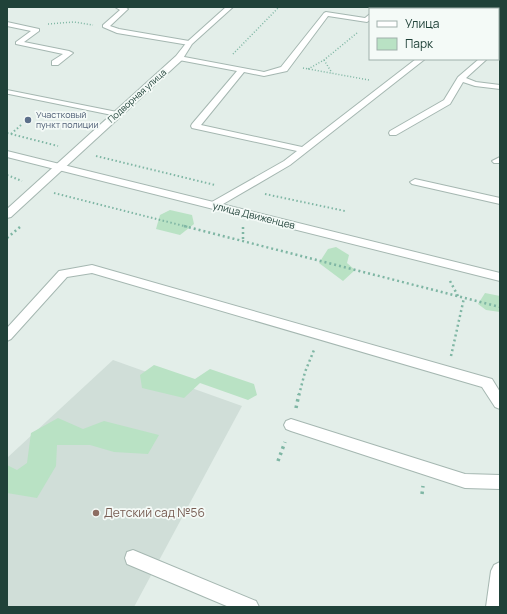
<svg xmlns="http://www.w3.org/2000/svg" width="507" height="614" font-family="Manrope,sans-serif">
<rect width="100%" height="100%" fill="#e3eee9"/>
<!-- built -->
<polygon fill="#d0ded8" points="113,360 242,406 134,607 7,607 7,458"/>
<!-- green -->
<g fill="#b9e2c4">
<polygon points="170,210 192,215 194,224 180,235 156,229 160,215"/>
<polygon points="336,247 349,255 347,263 355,270 343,281 319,263 328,249"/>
<polygon points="485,293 500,296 500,312 486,310 478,304"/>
<polygon points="154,365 195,379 210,369 254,384 257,395 248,400 200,383 184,398 142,388 140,375"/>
<polygon points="58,418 83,429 104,421 159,435 148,454 114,452 90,445 57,445 56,466 37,498 7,493 7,465 17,470 27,463 31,433"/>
</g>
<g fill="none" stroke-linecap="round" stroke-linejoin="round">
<!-- service casing -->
<g stroke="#a5b7b1" stroke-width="2">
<g id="service">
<polygon points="115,7 125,7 128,9 110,26 119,29 189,41 192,43 189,45 117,33 103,27 103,25 120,10"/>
<polygon points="373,7 380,7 379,9 372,9"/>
<polygon points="483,7 490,7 489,9 482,9"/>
<polygon points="326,12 365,18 370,14 370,20 367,22 328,16 287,71 264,76 244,72 201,125 302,147 416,59 425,59 290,165 218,207 210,207 209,205 210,203 284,161 297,151 192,128 191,126 192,124 237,71 179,60 175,58 179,56 264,72 281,67 324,13"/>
<polygon points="7,22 39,29 39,31 24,42 69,51 73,53 58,65 52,65 52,61 63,54 16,44 16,42 31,31 7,26"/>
<rect x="498" y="46" width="2" height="5"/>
<polygon points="479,59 487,59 466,78 476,82 500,85 500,89 475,86 463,82 450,104 396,135 390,135 389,133 390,131 444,100 458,77"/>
<polygon points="7,90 117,112 121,114 117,116 9,94 7,94"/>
<polygon points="500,157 500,163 494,163 492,161"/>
<polygon points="415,179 500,198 500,204 412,184 410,182"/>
<polygon points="92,265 492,379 500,392 500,409 495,407 482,387 92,273 67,277 11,339 7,341 7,328 59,271"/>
<polygon points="291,419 465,474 500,475 500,489 465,488 291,431 286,429 284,425 286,421"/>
<polygon points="133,550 256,601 259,607 229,607 127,564 125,558 127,552"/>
<polygon points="500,562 500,607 486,607 491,571 494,565"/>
</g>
</g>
<!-- minor casing -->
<g stroke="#a5b7b1" stroke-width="2">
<polygon id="minor" points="226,7 233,7 192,44 182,60 11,217 7,218 7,209 176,56 187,42"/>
</g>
<!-- tertiary casing -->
<g stroke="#a5b7b1" stroke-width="2">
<polygon id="tertiary" points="7,151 500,273 500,281 7,157"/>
</g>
<!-- path-far3 -->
<g stroke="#7fb6a4" stroke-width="1.5" stroke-dasharray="1 2" stroke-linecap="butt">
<polyline points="48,24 74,22 93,25"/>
<polyline points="233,54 279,7"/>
<polyline points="324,60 332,73"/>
<polyline points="303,68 369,80"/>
<polyline points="308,69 324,60 357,33"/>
</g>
<!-- path-far2 -->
<g stroke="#7fb6a4" stroke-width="2" stroke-dasharray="1.5 2.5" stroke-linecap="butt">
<polyline points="7,133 58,146"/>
<polyline points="11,134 21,125"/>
<polyline points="96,156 215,185"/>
<polyline points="7,175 22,181"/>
<polyline points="54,193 188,227"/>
<polyline points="265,194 345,211"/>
</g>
<!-- path-far1 -->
<g stroke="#7fb6a4" stroke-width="2.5" stroke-dasharray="2 3" stroke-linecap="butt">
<polyline points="184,226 500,307"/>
<polyline points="243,227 243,241"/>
<polyline points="7,238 20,227"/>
<polyline points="450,281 458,296"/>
<polyline points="451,356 464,298"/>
<polyline points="299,395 305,372 314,350"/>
</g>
<!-- path -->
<g stroke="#7fb6a4" stroke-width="3.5" stroke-dasharray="2.5 4" stroke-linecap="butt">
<polyline points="296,408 299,394"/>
<polyline points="278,461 285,442"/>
<polyline points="422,494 423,486"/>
</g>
<!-- service -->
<use href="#service" fill="#fff" fill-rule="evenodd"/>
<!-- minor -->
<use href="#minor" fill="#fff" fill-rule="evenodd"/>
<!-- tertiary -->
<use href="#tertiary" fill="#fff" fill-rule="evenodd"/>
</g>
<!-- markers -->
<circle fill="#5c6f8a" stroke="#f4faf7" stroke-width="1.5" cx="28" cy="120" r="4"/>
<circle fill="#8d6e63" stroke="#f4faf7" stroke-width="1.5" cx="96" cy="513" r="4"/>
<g text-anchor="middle" stroke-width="3.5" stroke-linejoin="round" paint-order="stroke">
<!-- far-street labels -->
<g font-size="9" fill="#204239" stroke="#f4faf7">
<text transform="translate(137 96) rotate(-42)" y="3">Подворная улица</text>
</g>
<!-- far-service labels -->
<g font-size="9" fill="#4e5e75" stroke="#f4faf7" text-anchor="start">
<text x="36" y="118">Участковый<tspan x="36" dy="10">пункт полиции</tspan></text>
</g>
<!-- street labels -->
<g font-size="10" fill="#204239" stroke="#f4faf7">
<text transform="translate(254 215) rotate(14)" y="4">улица Движенцев</text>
</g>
<!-- near-education labels -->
<g font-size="12" fill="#785e54" stroke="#f4faf7" text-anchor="start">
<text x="104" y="517">Детский сад №56</text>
</g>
</g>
<!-- border -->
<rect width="507" height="614" fill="none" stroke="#204239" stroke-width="16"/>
<!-- legend -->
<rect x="369" y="8" width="130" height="52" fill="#f4faf7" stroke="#9fb0ab"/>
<rect x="377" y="21" width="20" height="6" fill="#ffffff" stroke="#9fb0ab"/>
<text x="405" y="28" font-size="12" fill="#204239">Улица</text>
<rect x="377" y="38" width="20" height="12" fill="#b9e2c4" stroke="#9fb0ab"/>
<text x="405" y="48" font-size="12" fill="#204239">Парк</text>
</svg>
